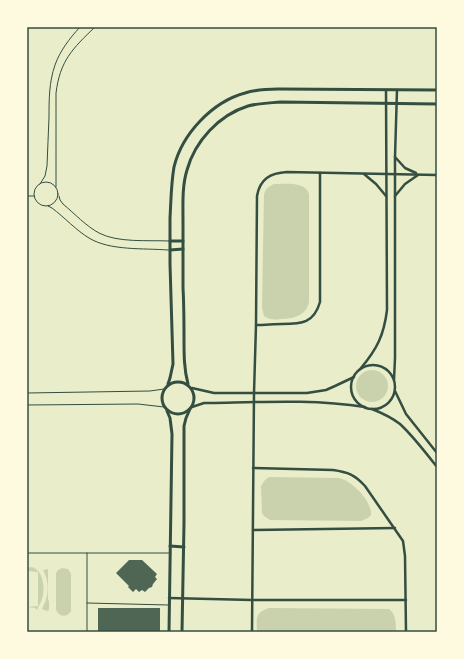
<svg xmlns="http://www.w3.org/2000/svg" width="464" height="659" font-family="Poppins,sans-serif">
<rect width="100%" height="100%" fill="#e9edc9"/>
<!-- green -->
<g fill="#cad2ad">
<path d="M274,184C284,184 306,181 309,194V302C306,316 293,319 280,319C274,320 270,320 264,316L262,308L264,195C265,189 268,187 274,184Z"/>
<circle cx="372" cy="386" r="16"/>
<path d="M269,477L339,478C342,479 346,480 348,482C358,488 372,503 371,515L368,518L361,521L270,520L264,516L262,513L261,486L265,480Z"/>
<path d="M27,568C30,567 34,567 36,569C44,575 45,590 42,599C41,603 38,606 37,610L35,608L27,607L38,606V572L27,571Z"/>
<path d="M62,568L68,569L71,574V611C67,618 58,617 56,609V573L58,570Z"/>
<path d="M48,569V600L49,601V610L47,611L42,609L46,600V599C49,590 48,579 43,570Z"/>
<path d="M269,608L389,609C396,614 396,624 396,632H257C257,619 254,613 269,608Z"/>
</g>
<!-- building -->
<g fill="#4f6655">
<polygon points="129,560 142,560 157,574 155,577 157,579 153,584 152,587 149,588 145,592 142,590 139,592 136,589 133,592 128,587 129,586 116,573"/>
<rect x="98" y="608" width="62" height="24"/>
</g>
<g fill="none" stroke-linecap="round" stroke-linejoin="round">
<!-- service -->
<g stroke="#344e41" stroke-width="1">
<circle cx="46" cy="194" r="12"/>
<path d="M40,184L45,176L47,166C48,150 48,133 49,117C49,100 49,82 55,65C60,51 69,39 80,27"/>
<path d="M56,187V93C60,61 72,49 95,27"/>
<polyline points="27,196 34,196"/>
<path d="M59,196L60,200L63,204C75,214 86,226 99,233C118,243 148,240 169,241"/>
<path d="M48,206L52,208C64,217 77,231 89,238C110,251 144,248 168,250"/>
<polyline points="27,393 150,391 164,389"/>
<polyline points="27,405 138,404 164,407"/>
<polyline points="27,553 170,553"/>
<polyline points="87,603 168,605"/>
<polyline points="87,632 87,553"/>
</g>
<!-- minor -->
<g stroke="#344e41" stroke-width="2.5">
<polyline points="395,157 405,168 416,173"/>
<polyline points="364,174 376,184 386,196"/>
<polyline points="395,196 405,184 418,175"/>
<path d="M256,325C265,325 274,324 282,324C302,324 314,323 320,302V173"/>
<circle cx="373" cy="387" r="22"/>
<path d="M361,368C377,349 384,335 387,310L386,90"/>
<polyline points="394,380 395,358 395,157 397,90"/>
<polyline points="192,388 214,393 307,393 326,390 335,386 354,377"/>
<polyline points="395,391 406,414 437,453"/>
<path d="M192,407L204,403H210C262,402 314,399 365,407"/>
<path d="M372,409C382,413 391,417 400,424C413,436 426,453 437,467"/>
<path d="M253,468L333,470C348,472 355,475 365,486L403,541L405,556L406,632"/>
<polyline points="253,530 395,528"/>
<polyline points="169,598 252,600 406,600"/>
<path d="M252,632L254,393L256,325L257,196C260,179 270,173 287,172L437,175"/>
</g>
<!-- tertiary -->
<g stroke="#344e41" stroke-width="3">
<polyline points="170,241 183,241"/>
<polyline points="170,250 183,249"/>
<circle cx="178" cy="398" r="16"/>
<path d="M168,384L170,378L173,364C172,330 171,297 170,264C170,248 170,233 170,218C171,201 171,184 174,167C182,134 212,102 245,93C255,90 267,89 278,89L437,90"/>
<path d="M188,384C184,369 184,355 184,339C184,322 184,305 183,288C183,265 183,243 183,221C183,204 182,186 187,170C195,141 219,115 248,106C259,103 270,103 281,102L437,104"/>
<polyline points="167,411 170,418 172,434 169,632"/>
<polyline points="170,546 184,547"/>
<polyline points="182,632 184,523 184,426 186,418 190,409"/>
</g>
</g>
<!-- border -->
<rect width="464" height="659" fill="none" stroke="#fefae0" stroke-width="56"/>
<rect x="28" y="28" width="408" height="603" fill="none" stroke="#344e41" stroke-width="1.5"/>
</svg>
